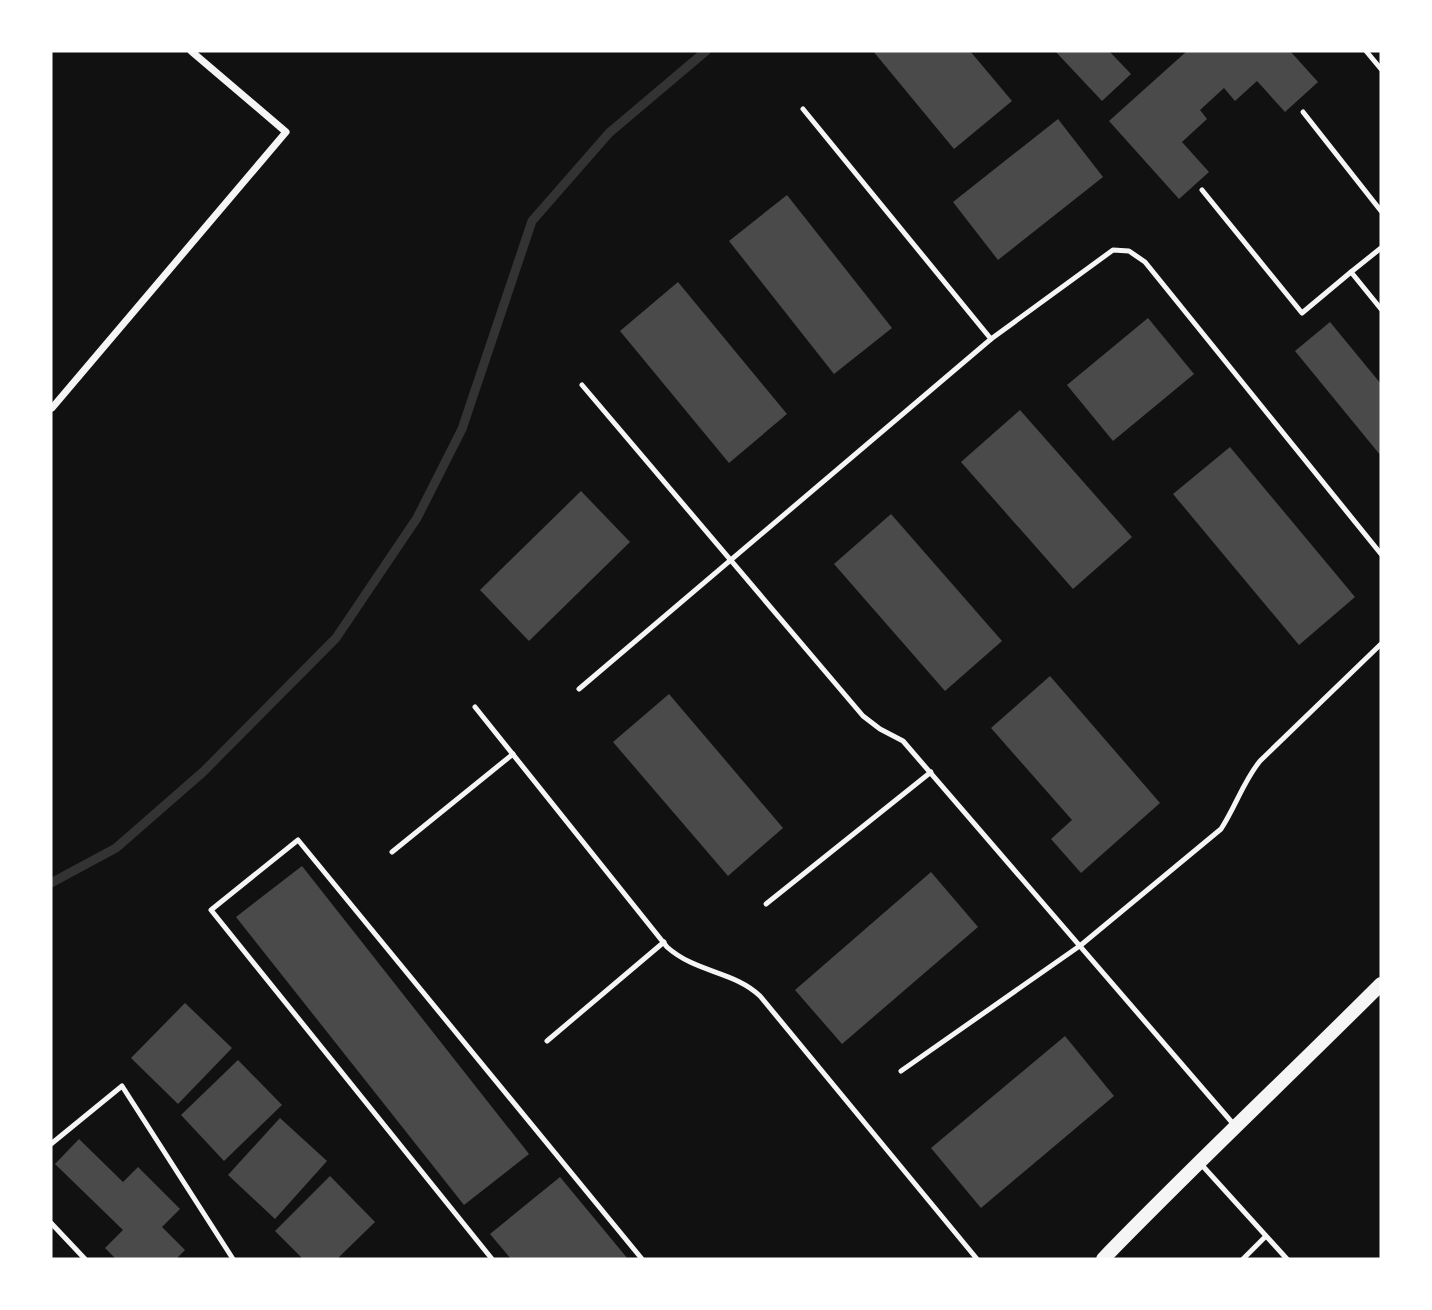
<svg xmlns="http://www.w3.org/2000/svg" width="1432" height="1310" font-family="'Noto Sans',sans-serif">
<rect width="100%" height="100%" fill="#111"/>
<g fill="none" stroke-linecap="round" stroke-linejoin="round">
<!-- stream -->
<polyline stroke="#333" stroke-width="9" points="51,883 116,848 203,772 336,638 417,518 462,429 532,221 609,133 706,51"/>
</g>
<!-- building -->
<g fill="#4a4a4a">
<polygon points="873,51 970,51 1012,101 954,149"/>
<polygon points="1055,51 1109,51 1131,74 1102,101"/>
<polygon points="1187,51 1290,51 1318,82 1285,112 1257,81 1235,101 1224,88 1200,110 1207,119 1182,142 1209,172 1179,199 1109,121"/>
<polygon points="1058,119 1103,177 998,260 953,202"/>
<polygon points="787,195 892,328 834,374 729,241"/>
<polygon points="678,282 787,414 729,463 620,331"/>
<polygon points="1148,318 1194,374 1113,441 1067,385"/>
<polygon points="1330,322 1381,384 1381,456 1295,351"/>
<polygon points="1020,410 1132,537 1073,589 961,462"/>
<polygon points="1230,447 1355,597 1299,645 1173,494"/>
<polygon points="581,491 630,542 529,641 480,590"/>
<polygon points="891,514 1002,641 945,691 834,564"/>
<polygon points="1050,676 1160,803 1081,873 1051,839 1072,820 991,728"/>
<polygon points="669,694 783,828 728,876 613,742"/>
<polygon points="302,866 529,1154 464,1205 236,917"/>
<polygon points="931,872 978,927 842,1044 795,990"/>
<polygon points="185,1003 232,1048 178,1104 131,1058"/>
<polygon points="1065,1036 1114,1096 981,1208 931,1148"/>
<polygon points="238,1060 282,1105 224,1161 181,1115"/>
<polygon points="280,1118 327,1161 275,1219 228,1175"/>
<polygon points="79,1139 123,1182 138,1167 180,1209 162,1227 185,1250 176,1259 116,1259 105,1248 123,1230 55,1164"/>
<polygon points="330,1176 375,1222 337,1259 303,1259 275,1231"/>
<polygon points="560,1177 628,1259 511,1259 490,1234"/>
</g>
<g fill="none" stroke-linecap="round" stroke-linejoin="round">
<!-- service -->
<g stroke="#f5f5f5" stroke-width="5">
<polyline points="1366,51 1381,69"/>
<polyline points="1303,112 1381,211"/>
<polyline points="1202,190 1302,313 1351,272"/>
<polyline points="1381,248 1351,272 1381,309"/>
<polyline points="991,339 1113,250 1129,251 1145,262 1381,554"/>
<polyline points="582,385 863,716 880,729 903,741 1236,1127"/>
<polyline points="579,689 991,339 803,109"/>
<path d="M475,707L667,947C696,973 734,971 760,996L977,1259"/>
<polyline points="392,852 513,754"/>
<polyline points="766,904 931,772"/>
<polyline points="547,1041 664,942"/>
<path d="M901,1071L1081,945L1221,829C1236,806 1243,782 1260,761L1381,644"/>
<polyline points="51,1144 122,1086 233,1259"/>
<polyline points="1200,1163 1287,1259"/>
<polyline points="51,1223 85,1259"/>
<polyline points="492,1259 211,910 298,840 642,1259"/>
<polyline points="1243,1259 1265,1237"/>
</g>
<!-- minor -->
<polyline stroke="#f5f5f5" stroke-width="7" points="52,408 286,132 191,51"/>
<!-- secondary -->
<path stroke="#f5f5f5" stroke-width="14" d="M1103,1259C1194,1165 1289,1076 1381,984"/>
</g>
<!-- border -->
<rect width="1432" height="1310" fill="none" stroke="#ffffff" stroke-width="105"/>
</svg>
